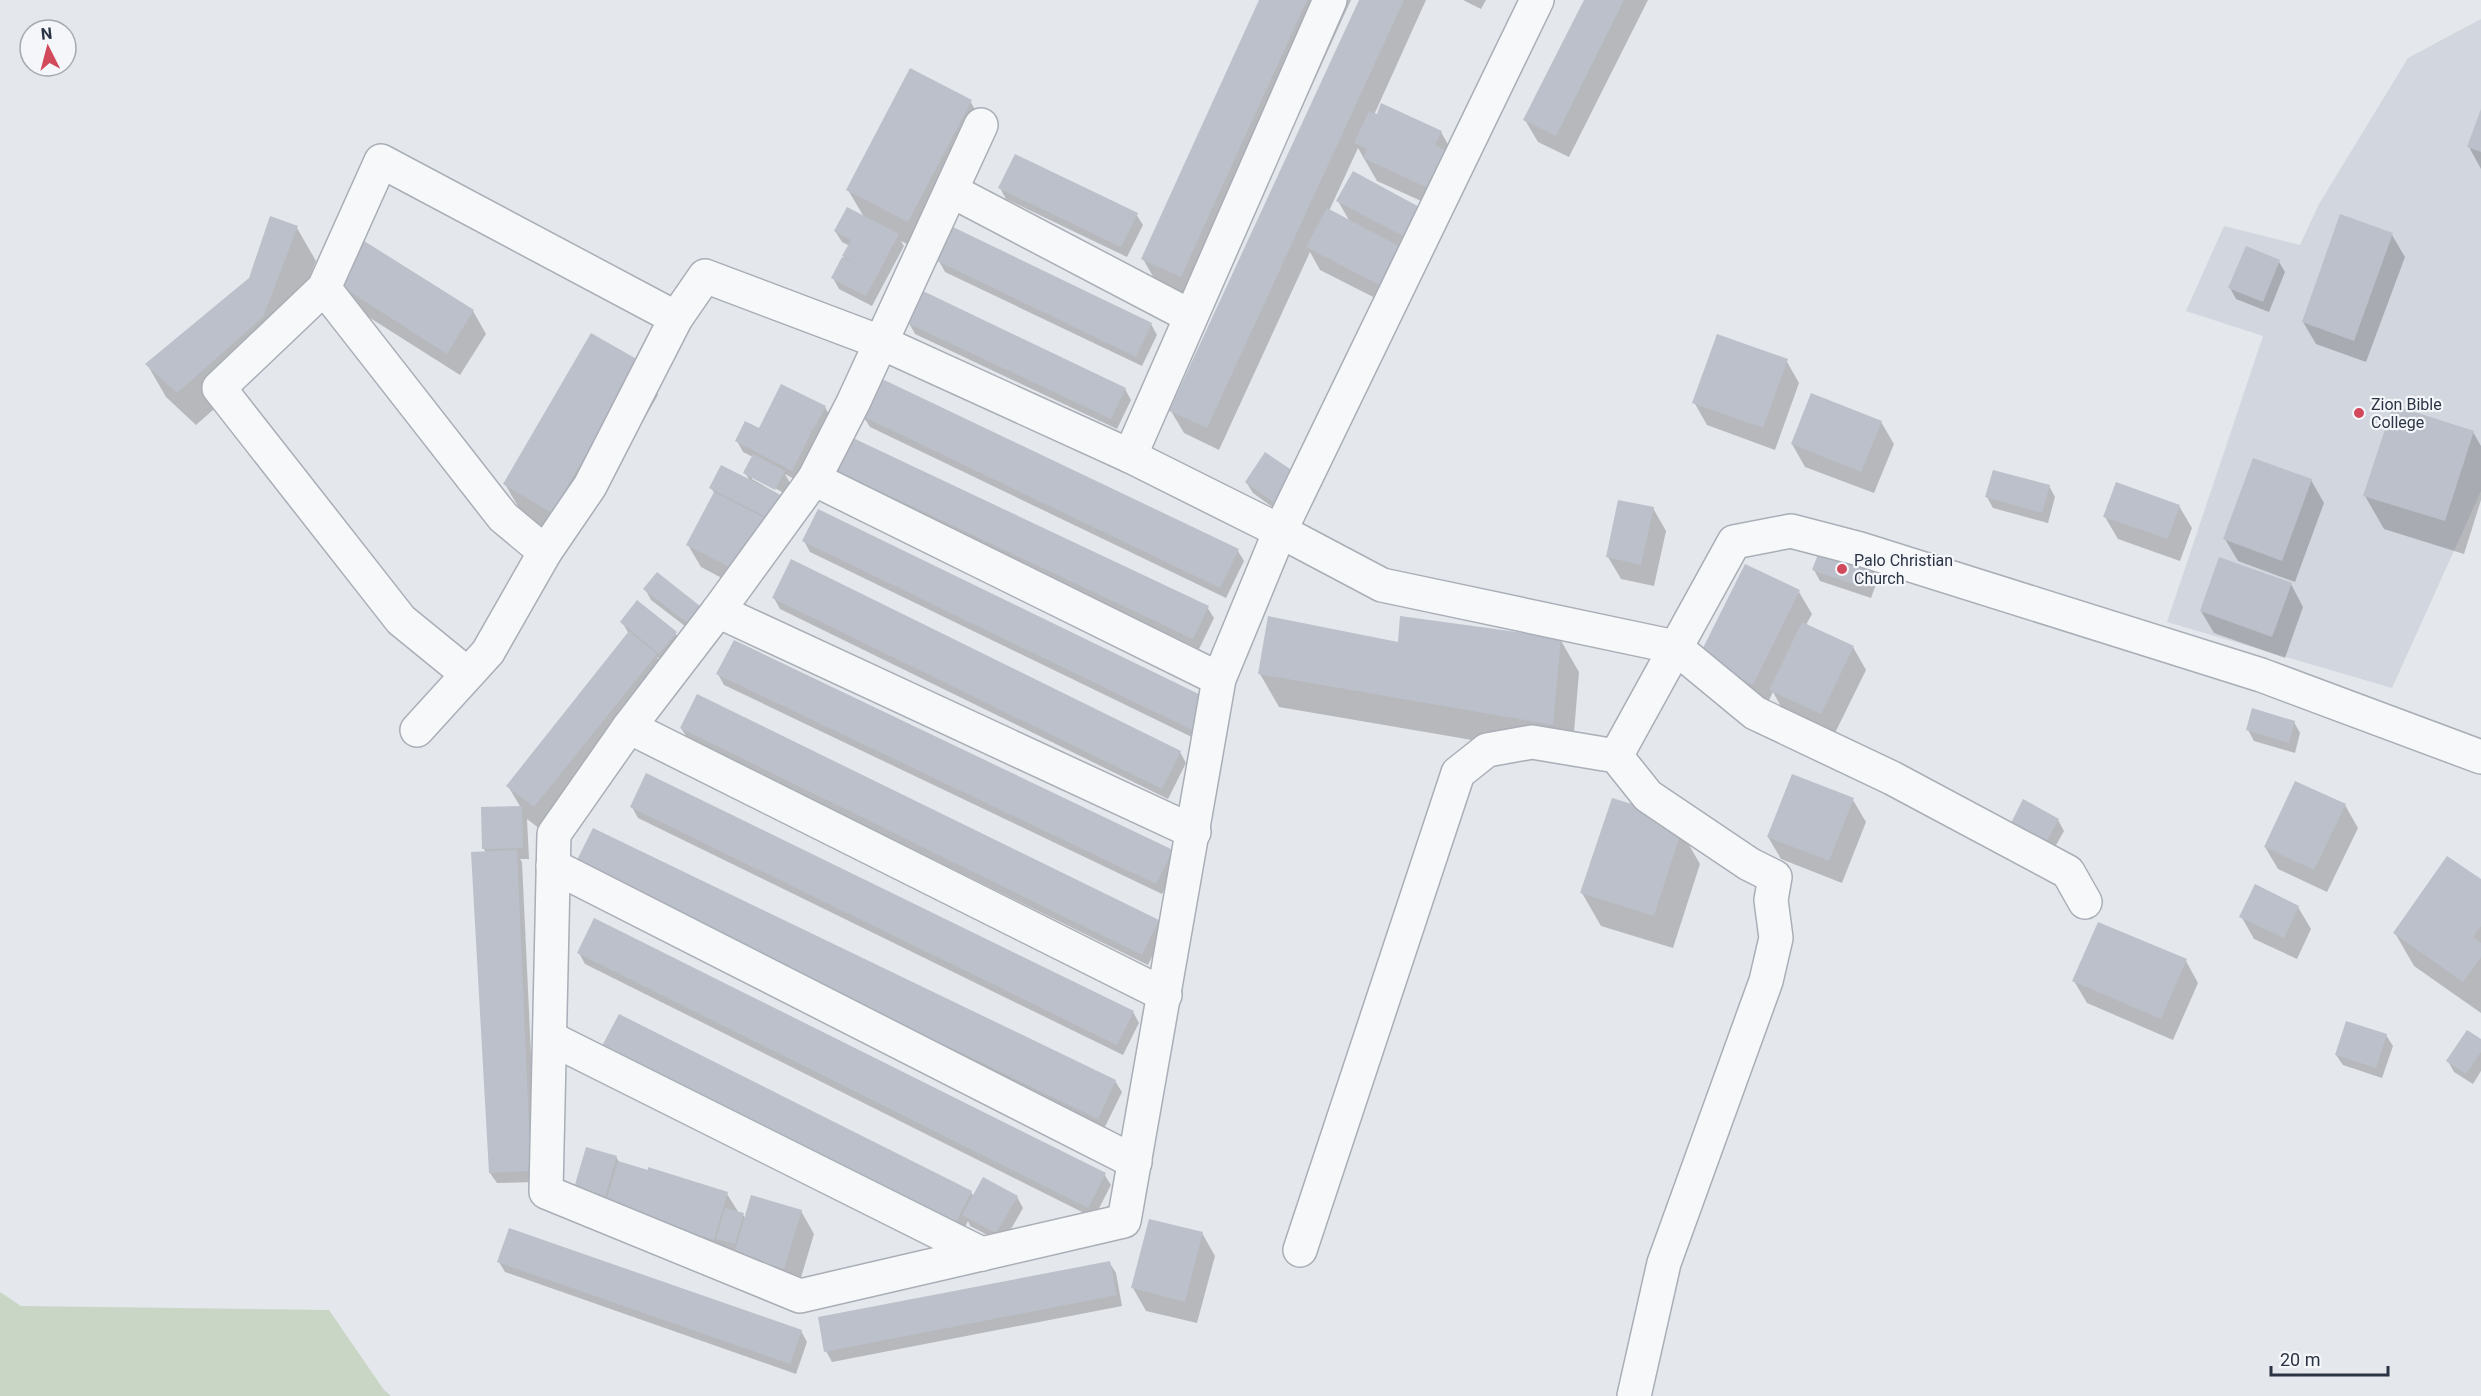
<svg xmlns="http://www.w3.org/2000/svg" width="2481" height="1396" font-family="Roboto,sans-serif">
<rect width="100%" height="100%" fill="#e4e7ec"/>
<!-- built -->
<polygon fill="#d2d6de" points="2481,19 2481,491 2392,688 2167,622 2263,336 2186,311 2224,226 2300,245 2319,204 2408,58"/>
<!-- green -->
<polygon fill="#c9d6c5" points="0,1292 21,1306 329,1310 384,1390 391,1396 0,1396"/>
<!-- shadow -->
<g fill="#0003" fill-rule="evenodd">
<polygon points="1261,0 1351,0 1206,319 1167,301 1143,259"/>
<polygon points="1361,0 1426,0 1374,115 1441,132 1454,155 1441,210 1377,181 1358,148 1329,211 1350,222 1338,201 1420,209 1391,306 1320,270 1310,252 1219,450 1184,433 1171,411"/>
<polygon points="1463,0 1486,0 1481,9"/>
<polygon points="1585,0 1648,0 1569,157 1538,142 1525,120"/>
<polygon points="970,101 990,134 927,254 901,241 904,246 872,306 839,289 833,278 850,246 842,242 835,231 864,217 848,190"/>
<polygon points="2481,113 2481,169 2469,147"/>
<polygon points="1000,188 1136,214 1143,225 1127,257 1006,199"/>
<polygon points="2341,216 2392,235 2405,257 2366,362 2316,344 2303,322"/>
<polygon points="297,228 316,261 281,350 196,425 166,397 147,364 250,279"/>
<polygon points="362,241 473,311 486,334 460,375 348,304 335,282"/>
<polygon points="939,261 1151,324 1157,335 1142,366 945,272"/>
<polygon points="2279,262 2285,272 2269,312 2236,299 2230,288"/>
<polygon points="909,323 1125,389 1131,400 1117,429 915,334"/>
<polygon points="1786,360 1799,383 1775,450 1707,425 1694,402"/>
<polygon points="639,362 658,395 571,545 524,517 505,484"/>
<path d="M825,407L831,418L798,481L785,474L790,483L781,500L750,593L701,567L688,545L715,494L711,488L750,481L745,473L753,457L743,452L737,441ZM752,476L782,492L780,495L752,479Z"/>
<polygon points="863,416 1238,551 1244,561 1226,598 870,427"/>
<polygon points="1881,422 1894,444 1874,493 1805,467 1792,444"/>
<polygon points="2473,432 2481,446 2481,500 2464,554 2384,529 2365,496"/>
<polygon points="839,471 1207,607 1214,618 1199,649 845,482"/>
<polygon points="1295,474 1282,514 1253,493 1246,482"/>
<polygon points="2311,480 2324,503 2295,582 2238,561 2225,539"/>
<polygon points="2049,486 2055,497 2048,523 1993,508 1987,497"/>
<polygon points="2179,506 2192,528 2180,561 2118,539 2105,517"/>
<polygon points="1653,508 1666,531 1654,586 1621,579 1608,557"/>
<polygon points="804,541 1208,700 1200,741 810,552"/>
<polygon points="1872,568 1878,579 1871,598 1820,581 1814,570"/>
<polygon points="2291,584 2303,607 2285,658 2214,633 2201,611"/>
<polygon points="645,589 699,607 705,618 694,633 651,600"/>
<polygon points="1799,592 1812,614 1806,625 1853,647 1866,670 1834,735 1784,712 1773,692 1766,706 1712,680"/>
<polygon points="774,598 1180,752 1186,763 1168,799 780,609"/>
<polygon points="622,622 675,633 682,644 666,663 657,657 675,688 553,839 527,819 529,859 520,859 522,862 537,1182 497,1183 490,1173 486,853 484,849 521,808 508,786 629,634"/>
<polygon points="1560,639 1579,672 1572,757 1279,707 1260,674 1399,644"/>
<polygon points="718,674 1172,851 1178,862 1162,894 724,685"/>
<polygon points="2294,722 2300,733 2295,753 2254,741 2248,730"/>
<polygon points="681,728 1158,922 1164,932 1148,965 688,739"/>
<polygon points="1853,800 1866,822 1842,883 1781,859 1768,837"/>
<polygon points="2345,805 2358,828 2327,892 2278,869 2265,847"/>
<polygon points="632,807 1133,1012 1139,1023 1123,1055 638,818"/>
<polygon points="2058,820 2064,831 2051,854 2018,836"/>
<polygon points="593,830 1115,1081 1122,1092 1104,1129 582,876"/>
<polygon points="1681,831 1700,864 1673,948 1601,926 1582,893"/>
<polygon points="2481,880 2481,1013 2414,966 2395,933"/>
<polygon points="2298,907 2311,929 2297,959 2254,939 2241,916"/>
<polygon points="579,953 1104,1174 1111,1185 1094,1218 585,964"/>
<polygon points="2186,961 2198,983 2173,1040 2087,1003 2074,981"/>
<polygon points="2386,1035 2393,1046 2382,1078 2343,1065 2336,1055"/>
<polygon points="2481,1040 2481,1071 2473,1084 2454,1072 2448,1061"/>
<polygon points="610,1057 971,1192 974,1197 1017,1197 1023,1208 1003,1243 970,1226 968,1221 962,1234"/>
<polygon points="616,1157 620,1163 727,1194 739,1213 743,1215 746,1219 801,1211 814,1234 797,1291 582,1198"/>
<polygon points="1202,1233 1215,1256 1197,1323 1146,1311 1133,1288"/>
<polygon points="499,1262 801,1331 807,1342 796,1374 505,1272"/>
<polygon points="1109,1262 1116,1273 1122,1306 832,1362 826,1351"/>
</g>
<!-- building -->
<g fill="#bbc0ca">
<polygon points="1259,0 1307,0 1181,277 1141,259"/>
<polygon points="1359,0 1404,0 1207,428 1169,411"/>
<polygon points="1584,0 1624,0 1556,136 1523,120"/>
<polygon points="910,68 972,100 908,222 846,190"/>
<polygon points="1381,103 1442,131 1435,145 1445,150 1428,188 1363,158 1367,149 1354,143 1369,111 1377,114"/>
<polygon points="2481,109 2481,152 2467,147"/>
<polygon points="1015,154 1138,213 1121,247 998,188"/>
<polygon points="1353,171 1421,208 1405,237 1336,201"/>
<polygon points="847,207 899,234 886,258 881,255 886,259 866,296 831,278 842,257 860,266 842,256 851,240 834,231"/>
<polygon points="1327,208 1399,246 1379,285 1306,247"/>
<polygon points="2340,214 2393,233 2354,341 2302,322"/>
<polygon points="270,216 298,226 263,317 177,393 145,364 249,278"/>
<polygon points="953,227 1152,323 1136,357 937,261"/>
<polygon points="361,239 474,310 447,354 333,281"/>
<polygon points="2246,246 2280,260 2263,302 2228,288"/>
<polygon points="923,291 1126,388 1111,419 907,323"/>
<polygon points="591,333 640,361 552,513 503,484"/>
<polygon points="1717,334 1788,359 1763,428 1692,403"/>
<polygon points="880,378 1239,549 1220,588 862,416"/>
<polygon points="781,384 826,406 813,430 807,428 812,431 792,471 735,441 745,421 759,428"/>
<polygon points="1811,393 1882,421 1861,472 1791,444"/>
<polygon points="2393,405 2474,431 2445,521 2363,496"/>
<polygon points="853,438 1209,606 1193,639 837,471"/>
<polygon points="1265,452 1296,473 1276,504 1245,482"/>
<polygon points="753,454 785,471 775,490 743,473"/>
<polygon points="2253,458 2312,479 2282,561 2223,539"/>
<polygon points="721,465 780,495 768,518 709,488"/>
<polygon points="1993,470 2050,485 2042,513 1985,497"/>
<polygon points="2116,482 2180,505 2168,539 2103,517"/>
<polygon points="714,492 765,518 737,571 686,545"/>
<polygon points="1618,500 1654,507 1641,565 1606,557"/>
<polygon points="818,509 1209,699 1194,731 802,541"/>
<polygon points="1820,549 1873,567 1865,588 1812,570"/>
<polygon points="2219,557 2292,583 2272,637 2200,611"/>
<polygon points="791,559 1181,751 1162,789 772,598"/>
<polygon points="1745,564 1800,590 1753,685 1698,658"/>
<polygon points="657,572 700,606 687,623 643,589"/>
<polygon points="637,600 677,632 659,654 620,622"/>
<polygon points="1268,616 1398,642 1400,616 1561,638 1553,725 1258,674"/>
<polygon points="1802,622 1854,646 1821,714 1769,690"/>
<polygon points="629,631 657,654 534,807 506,786"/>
<polygon points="734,640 1173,850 1156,884 716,674"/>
<polygon points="697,694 1159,920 1142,955 680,728"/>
<polygon points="2252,708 2295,721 2289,743 2246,730"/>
<polygon points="646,773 1134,1011 1117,1045 630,807"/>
<polygon points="1792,774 1854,798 1829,861 1767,837"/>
<polygon points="2295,781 2346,804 2314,870 2264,847"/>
<polygon points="1612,798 1649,809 1682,829 1654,916 1580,893"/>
<polygon points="2023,799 2059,819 2045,844 2010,825"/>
<polygon points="522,806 523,848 482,849 481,807"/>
<polygon points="593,828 1116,1080 1098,1119 574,866"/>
<polygon points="517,850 531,1171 489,1173 471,852"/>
<polygon points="2447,856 2481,879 2481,926 2473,937 2481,943 2481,957 2463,982 2393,933"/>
<polygon points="2255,884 2299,906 2284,938 2239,917"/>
<polygon points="594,918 1106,1173 1088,1208 577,953"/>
<polygon points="2098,922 2187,959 2161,1019 2072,981"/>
<polygon points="619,1014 972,1191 955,1224 602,1046"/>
<polygon points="2346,1021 2387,1034 2376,1068 2335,1055"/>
<polygon points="2467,1030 2481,1039 2481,1052 2466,1074 2446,1061"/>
<polygon points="586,1147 617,1156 605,1197 574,1188"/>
<polygon points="618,1161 648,1170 648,1167 728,1192 714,1240 604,1208"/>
<polygon points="983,1177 1018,1196 996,1233 962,1215"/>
<polygon points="751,1195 802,1210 784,1269 734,1254"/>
<polygon points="725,1208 744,1213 735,1244 716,1239"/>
<polygon points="1149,1219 1203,1232 1185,1302 1131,1288"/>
<polygon points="509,1228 802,1330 790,1364 497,1262"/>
<polygon points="1110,1261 1117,1295 824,1352 818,1317"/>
</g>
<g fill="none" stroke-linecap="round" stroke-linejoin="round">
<!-- minor casing -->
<g stroke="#a9aeb7" stroke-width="36">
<g id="minor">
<polyline points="981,125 853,403 814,479 718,611 629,727 554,834 546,1192 800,1296 1124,1221 1219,679 1280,531 1537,0"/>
<polyline points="952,191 1190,316"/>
<polyline points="324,288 503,517 545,552"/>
<polyline points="1130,456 1330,0"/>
<polyline points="814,479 1219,679"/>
<polyline points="718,611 1194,832"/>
<polyline points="466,673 401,620 219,388 324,288 381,161 676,318"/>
<polyline points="629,727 1165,995"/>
<polyline points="417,730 488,652 545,552 590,486 676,318 705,276 880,342 1130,456 1280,531 1382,585 1675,647 1755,713 1892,778 2068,872 2085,902"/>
<polyline points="1616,756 1734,542 1791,531 1860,549 2261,675 2481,757"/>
<polyline points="553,866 1135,1162"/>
<polyline points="550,1038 982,1254"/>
<polyline points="1300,1250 1458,773 1487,750 1532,742 1616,756 1648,796 1749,864 1775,877 1771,900 1776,938 1766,981 1664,1263 1634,1396"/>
</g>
</g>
<!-- minor -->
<use href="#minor" stroke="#f7f8fa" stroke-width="33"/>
</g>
<!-- markers -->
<g fill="#d1495b" stroke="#f4f6f9" stroke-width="2">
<circle cx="2359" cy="413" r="6"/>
<circle cx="1842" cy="569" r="6"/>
</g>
<g text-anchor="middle" stroke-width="4.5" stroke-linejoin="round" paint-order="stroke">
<!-- poi labels -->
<g font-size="16" fill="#2b3445" stroke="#f4f6f9" text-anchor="start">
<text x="2371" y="410">Zion Bible<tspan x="2371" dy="18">College</tspan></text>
<text x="1854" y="566">Palo Christian<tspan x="1854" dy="18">Church</tspan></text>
</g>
</g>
<!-- north arrow -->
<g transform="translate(48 48) rotate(354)"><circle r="28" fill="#f4f6f9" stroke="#a4a8b1" stroke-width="1.5"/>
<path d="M0-4.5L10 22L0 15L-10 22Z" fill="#d1495b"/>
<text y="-9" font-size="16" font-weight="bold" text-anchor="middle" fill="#2b3445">N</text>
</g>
<!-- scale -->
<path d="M2271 1366v9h117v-9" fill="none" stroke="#2b3445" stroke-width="3"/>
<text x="2280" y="1366" font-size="18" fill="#2b3445" stroke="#f4f6f9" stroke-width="4.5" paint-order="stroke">20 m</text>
</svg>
